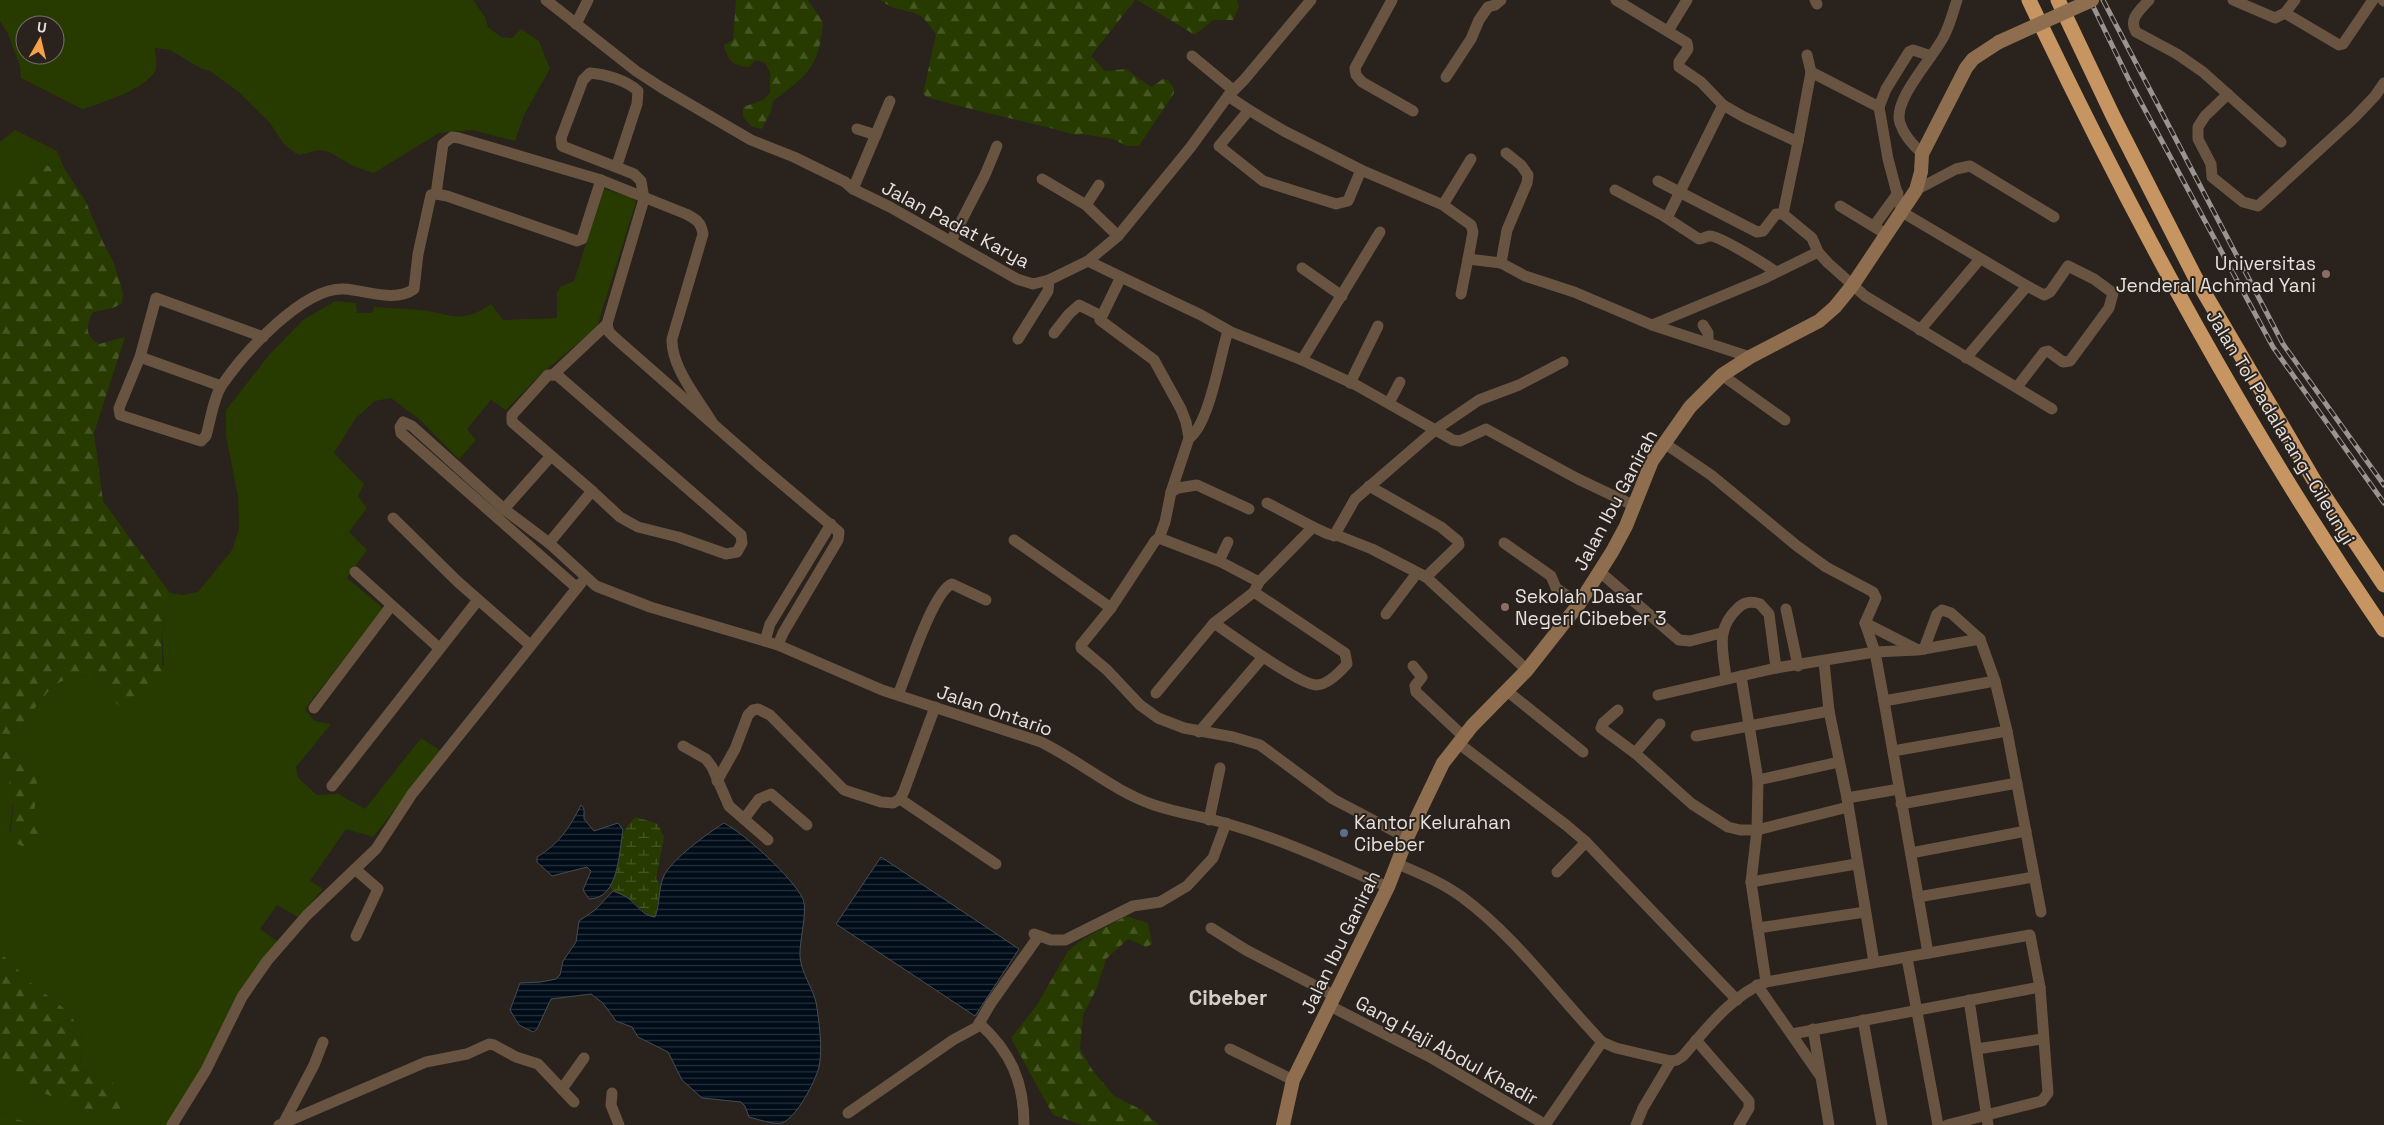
<svg xmlns="http://www.w3.org/2000/svg" width="2384" height="1125" font-family="'Space Grotesk',sans-serif">
<defs>
<pattern id="forest-firs" width="22" height="20" patternUnits="userSpaceOnUse" patternTransform="scale(1.25)"><rect width="22" height="20" fill="#273b00"/><path d="M5 1l3.5 6h-7zM16 11l3.5 6h-7z" fill="#465725"/></pattern>
<pattern id="wetland-marsh" width="20" height="14" patternUnits="userSpaceOnUse" patternTransform="scale(1.25)"><rect width="20" height="14" fill="#273b00"/><path d="M1 5h8M5 5V1M11 12h8M15 12V8" fill="none" stroke="#465725"/></pattern>
<pattern id="water-rules" width="6" height="5" patternUnits="userSpaceOnUse" patternTransform="scale(1.25)"><rect width="6" height="5" fill="#000d19"/><path d="M0 2.5h6" fill="none" stroke="#25303a"/></pattern>
</defs>
<rect width="100%" height="100%" fill="#29221d"/>
<!-- green -->
<g fill="#273b00" fill-rule="evenodd">
<path d="M0,0H473L485,17L488,27L501,37L512,38L521,29L539,41L550,69L524,115L515,141L472,130L439,133L374,173L355,167L329,152L319,150L300,155L295,153L283,143L270,123L240,93L210,71L200,68L170,50L155,48C155,54 158,65 155,71C146,89 103,102 84,109L80,108L21,78L20,66L8,34L0,21ZM25,25H55V55H25Z"/>
<polygon points="15,130 57,151 64,168 43,165 0,198 0,142"/>
<path d="M604,189L632,198L636,202L597,327L539,376L506,410L491,400L467,429L476,440L459,459L420,420L391,398L375,401L356,418L334,453L364,484L358,496L367,508L349,532L367,550L347,578L383,608L305,709L315,721L331,724L296,767L298,778L317,795L338,794L365,809L421,738L441,751L373,837L346,829L310,881L323,889L298,917L277,905L260,929L280,943L207,1057L168,1125H41L15,1119L0,1112V1069L110,1080L80,1069C79,1057 84,1047 81,1035C71,1007 51,1000 31,983C21,974 12,961 0,954V755L6,767L13,799L10,832L42,838L34,819V769L14,744C19,730 44,692 57,684C67,677 88,673 99,681C106,687 113,698 119,705L164,665L162,632L170,593L183,595L198,592L232,550L239,529L238,497L226,436V410L269,355L303,320L335,301L356,303L357,313H372L374,307C390,308 405,309 421,310C453,314 460,325 491,304L503,320L557,318V293L560,287L574,281Z"/>
</g>
<!-- forest -->
<g fill="url(#forest-firs)">
<path d="M736,0H808L823,22C819,68 808,74 773,101L771,111L762,129L751,126L743,117V107L763,100L770,93V72L765,63L756,60L749,67C732,66 728,60 724,45L733,40Z"/>
<path d="M881,0H1135L1091,56L1105,71L1126,69L1151,87L1163,79L1168,80L1174,88V93L1139,146H1127L1113,139L1082,134L1076,135C1027,121 976,112 927,97L923,94L936,34C931,28 926,20 921,16C906,8 894,12 881,0Z"/>
<polygon points="1137,0 1237,0 1239,6 1233,20 1213,20 1195,35"/>
<path d="M43,165L64,168L86,202L103,242L114,263L123,293L122,303L113,308L93,312C85,326 85,336 99,344L125,337L94,433L103,501L170,593C168,606 164,619 162,632C160,654 170,685 145,700C138,704 126,704 118,705C112,698 106,687 99,681C88,673 67,677 57,684C44,692 19,730 14,744L34,769L37,780L34,819L42,838L43,848L33,850L12,842C9,830 13,820 13,807C13,797 6,762 0,755V198L32,167Z"/>
<polygon points="1126,916 1148,923 1152,944 1146,947 1128,939 1106,959 1097,988 1083,1015 1080,1049 1093,1071 1114,1096 1142,1110 1159,1125 1083,1125 1053,1115 1011,1038 1037,1005 1068,951 1083,939"/>
<path d="M0,954C12,961 21,974 31,983C51,1000 71,1007 81,1035C84,1047 79,1057 80,1069C110,1080 115,1074 121,1108L113,1114L91,1113L20,1083L0,1069Z"/>
<polygon points="0,1112 15,1119 41,1125 0,1125"/>
</g>
<!-- wetland -->
<path fill="url(#wetland-marsh)" d="M636,817L658,824L664,837L656,879L661,885L655,917L650,916L627,897L613,891L609,886C623,865 614,832 636,817Z"/>
<!-- water -->
<g fill="url(#water-rules)" stroke="#454d54">
<path d="M581,805L584,809V819L594,831L618,823L623,830C619,852 619,899 589,899L583,890L591,871L587,867L552,876L537,862V857C559,844 570,827 581,805Z"/>
<path d="M724,823C745,834 793,878 803,899C808,911 799,942 800,956C801,973 812,986 816,1002C819,1020 823,1049 819,1067C815,1082 797,1117 782,1123C774,1125 757,1119 749,1117L745,1106L741,1102L702,1098L682,1080L668,1052L638,1037L632,1027L616,1021L603,1003L591,994L551,999L537,1029L533,1032L519,1025L510,1010L520,983L541,982L556,979L560,975L563,961L576,942L579,921L595,910L613,891C618,893 624,895 628,898C637,905 643,916 655,917C660,905 658,891 663,878C669,861 708,833 724,823Z"/>
<polygon points="881,857 1019,949 975,1016 836,924"/>
</g>
<g fill="none" stroke-linecap="round" stroke-linejoin="round">
<!-- minor -->
<g stroke="#685440" stroke-width="11">
<polyline points="546,0 636,71 662,88 751,140 794,157 845,182 853,189 890,207 1017,279 1033,284 1049,280 1088,261 1118,236 1190,148 1228,96 1244,80 1311,0"/>
<polyline points="1392,0 1355,68 1356,75 1362,82 1413,111"/>
<polyline points="1616,0 1687,43 1688,49 1679,62 1679,67 1701,82 1723,105 1744,117 1798,142 1783,214 1812,238 1818,252 1828,263 1865,296 2052,409"/>
<polyline points="1815,0 1817,4"/>
<path d="M2149,0C2140,10 2128,19 2136,32L2177,54L2203,72L2281,142"/>
<polyline points="2233,0 2275,18 2285,13 2295,0"/>
<polyline points="2383,0 2384,1"/>
<polyline points="2285,13 2339,45 2343,44 2373,0"/>
<polyline points="576,24 588,0"/>
<polyline points="1668,31 1687,0"/>
<polyline points="1192,56 1233,90"/>
<polyline points="1811,72 1879,107 1888,159 1902,212 2027,286"/>
<polyline points="1446,77 1471,39 1479,20 1488,7 1495,5 1501,0"/>
<polyline points="2228,94 2205,116 2198,127 2198,139 2211,164 2212,177 2243,202 2258,206 2354,118 2375,96 2384,83"/>
<polyline points="1228,96 1249,110 1219,146 1263,181 1336,204 1348,201 1361,170 1443,205 1471,225 1473,232 1468,259 1501,263 1525,276 1574,292 1652,325 1750,357"/>
<polyline points="1879,107 1886,89 1909,52 1913,50 1931,56"/>
<polyline points="1249,110 1284,131 1361,170"/>
<polyline points="857,129 876,135"/>
<polyline points="1798,142 1811,72 1807,55"/>
<path d="M1922,154C1914,145 1904,136 1900,123C1892,100 1934,57 1944,36C1950,25 1953,12 1957,0"/>
<polyline points="1042,179 1086,205 1118,236"/>
<polyline points="1658,181 1757,232 1763,231 1776,214 1783,214"/>
<polyline points="853,189 890,101"/>
<path d="M1615,190L1662,215L1699,239C1703,239 1706,236 1710,236C1718,235 1768,266 1776,272"/>
<polyline points="1916,190 1956,169 1970,166 2054,217"/>
<path d="M436,194L443,144L452,137L459,138L601,180L686,214C696,219 701,222 703,234L672,339C671,367 698,399 712,422"/>
<polyline points="1086,205 1099,185"/>
<polyline points="1443,205 1471,159"/>
<polyline points="1840,206 1886,234"/>
<polyline points="1667,218 1723,105"/>
<polyline points="1874,226 1898,193"/>
<polyline points="951,241 985,175 997,146"/>
<polyline points="1088,261 1121,277 1100,320 1154,360 1181,409 1186,422 1189,438 1171,492 1165,522 1159,538 1155,541 1111,608 1081,645 1081,648 1107,670 1140,705 1158,718 1184,728 1233,737 1260,745 1333,799 1407,838"/>
<polyline points="1501,263 1507,230 1527,183 1528,175 1521,165 1506,153"/>
<polyline points="1302,268 1342,296"/>
<polyline points="1121,277 1201,315 1231,332 1302,360 1356,385 1453,440 1460,441 1486,429 1578,479 1635,506"/>
<polyline points="1461,294 1468,259"/>
<polyline points="607,324 609,332 614,337 762,467 839,532 838,540 783,633 778,645"/>
<polyline points="1652,325 1763,279 1818,252"/>
<polyline points="1703,325 1708,333 1708,342"/>
<polyline points="1920,330 1980,259"/>
<polyline points="1054,333 1069,314 1079,305 1101,316"/>
<path d="M263,337L156,298L140,357L119,408L120,415L201,441L206,436C210,422 214,396 222,385C244,353 303,287 344,289C366,290 395,303 414,289L418,254L431,195L436,194L447,196L577,241L582,239L601,180"/>
<polyline points="1018,339 1048,291 1049,280"/>
<polyline points="140,357 221,386"/>
<polyline points="1966,358 2027,286 2044,295 2050,292 2068,266 2094,279 2113,293 2109,308 2070,361 2063,362 2048,351 2044,352 2017,387"/>
<polyline points="1302,360 1380,232"/>
<polyline points="553,375 557,375 741,535 742,543 737,552 726,554 678,537 638,527 620,517 592,491"/>
<polyline points="1722,375 1785,420"/>
<polyline points="1350,383 1378,326"/>
<polyline points="1389,403 1400,382"/>
<path d="M1189,438C1209,426 1220,355 1228,331"/>
<polyline points="1664,443 1711,475 1797,546 1826,567 1873,592 1876,598 1865,623 1875,652 1884,701 1928,953"/>
<polyline points="1369,486 1441,527 1458,541 1459,545 1426,577"/>
<polyline points="1171,492 1178,488 1197,485 1249,509"/>
<polyline points="1267,503 1313,527"/>
<polyline points="504,509 551,456"/>
<polyline points="393,518 458,582 530,645"/>
<polyline points="1334,536 1355,499 1435,430 1479,400 1519,385 1563,362"/>
<polyline points="1159,538 1219,561 1259,582"/>
<polyline points="1014,540 1111,608"/>
<path d="M549,543L592,491L512,422V415L548,375H553L607,324L644,199L641,181L634,174L562,146L561,138L583,80L590,73C605,74 626,80 638,91L637,104L617,165"/>
<polyline points="1504,543 1551,576 1556,588 1579,604"/>
<polyline points="1219,561 1228,542"/>
<polyline points="355,572 439,648"/>
<polyline points="1600,572 1679,640 1690,641 1721,633"/>
<path d="M577,588L401,433L400,427L403,422L412,426L504,509L549,543L596,586L650,607L778,645L882,690L1041,742C1080,761 1113,791 1154,805C1178,813 1204,817 1228,824C1284,840 1335,864 1388,887"/>
<polyline points="1786,609 1798,666"/>
<polyline points="1386,614 1417,573"/>
<path d="M1214,623C1230,634 1300,685 1316,685C1327,685 1340,672 1347,664L1345,653L1254,592"/>
<polyline points="1865,623 1916,649"/>
<polyline points="765,641 770,624 831,524"/>
<polyline points="1924,649 1937,614 1942,610 1951,613 1980,639 1995,681 2007,731 2041,912"/>
<polyline points="1824,662 1829,711 1847,798 1874,962"/>
<polyline points="1413,666 1422,677 1415,686 1416,692 1463,736"/>
<polyline points="1741,676 1758,780 1757,830 1751,882 1766,982"/>
<path d="M1726,678C1723,650 1715,629 1738,608C1744,602 1752,601 1760,604L1769,614L1776,668"/>
<polyline points="1507,691 1583,752"/>
<polyline points="1156,693 1214,623 1254,592 1259,582 1313,527 1328,534 1339,536 1372,549 1426,577 1527,670"/>
<path d="M898,695C907,674 933,591 952,584L986,600"/>
<polyline points="1658,695 1776,668 1875,652 1918,650 1980,639"/>
<polyline points="1884,701 1995,681"/>
<polyline points="314,708 391,606"/>
<polyline points="1618,710 1603,723 1601,728 1635,753 1692,804 1728,827 1740,830 1757,830 1848,807"/>
<polyline points="1199,732 1263,657"/>
<polyline points="1696,736 1829,711"/>
<polyline points="1458,743 1566,825 1586,842 1737,1000"/>
<polyline points="683,746 706,759 712,767 729,806 768,840"/>
<polyline points="1893,751 2007,731"/>
<polyline points="1635,753 1660,724"/>
<polyline points="1758,780 1839,762"/>
<polyline points="717,781 735,749 748,715 753,710 758,709 770,715 844,790 881,802 893,803 900,799 904,791 935,707"/>
<polyline points="332,786 478,600"/>
<polyline points="1847,798 1899,789"/>
<polyline points="900,799 996,864"/>
<polyline points="1901,804 2017,783"/>
<polyline points="744,819 759,799 771,794 807,825"/>
<polyline points="1209,820 1220,768"/>
<polyline points="1911,853 2026,831"/>
<path d="M1398,864C1419,873 1443,883 1462,897C1516,937 1555,993 1602,1042L1616,1048L1671,1061L1677,1060L1683,1056C1706,1029 1732,995 1766,982L2030,935L2040,987L2048,1093L2042,1101L1947,1125"/>
<polyline points="355,869 378,889 356,936"/>
<polyline points="1557,872 1586,842"/>
<polyline points="1751,882 1856,864"/>
<polyline points="1918,897 2034,877"/>
<polyline points="1211,928 1246,950 1335,996"/>
<polyline points="1758,928 1865,912"/>
<polyline points="1034,934 1051,940 1065,940 1133,906 1160,902 1187,886 1213,858 1226,823"/>
<polyline points="1907,958 1938,1125"/>
<polyline points="1757,985 1819,1074"/>
<polyline points="1969,1000 1988,1125"/>
<polyline points="1330,1006 1430,1057 1546,1125"/>
<polyline points="1863,1020 1882,1125"/>
<path d="M979,1023C1011,1052 1024,1082 1024,1125"/>
<polyline points="1813,1029 1829,1125"/>
<polyline points="1792,1034 2040,987"/>
<polyline points="1696,1040 1749,1101 1749,1108 1739,1125"/>
<polyline points="1230,1049 1293,1080"/>
<polyline points="1977,1049 2042,1039"/>
<polyline points="562,1089 584,1058"/>
<polyline points="612,1093 611,1105 619,1125"/>
<polyline points="848,1113 953,1040 977,1027 991,1003 1038,937"/>
<polyline points="284,1122 314,1065 323,1042"/>
<polyline points="172,1125 206,1070 242,997 267,961 307,915 376,849 412,794 581,583"/>
<polyline points="279,1125 426,1062 467,1054 489,1044 494,1045 516,1057 538,1064 574,1102"/>
<polyline points="1545,1125 1602,1042"/>
<polyline points="1636,1125 1643,1108 1671,1061"/>
</g>
<!-- secondary -->
<polyline stroke="#8e6e4e" stroke-width="14" points="1283,1125 1293,1080 1388,887 1407,838 1443,763 1472,726 1527,670 1579,604 1612,552 1626,526 1652,461 1690,407 1722,375 1750,357 1819,321 1835,307 1852,286 1916,190 1921,172 1922,154 1966,68 1973,59 1999,42"/>
<!-- motorway -->
<g stroke="#c69561" stroke-width="15">
<path d="M2029,0C2133,219 2247,430 2384,630"/>
<polyline points="2058,0 2113,116 2195,277 2315,482 2384,585"/>
</g>
<!-- rail casing -->
<g stroke="#9a9490" stroke-width="5">
<g id="rail">
<polyline points="2090,0 2131,84 2273,347 2384,503"/>
<polyline points="2103,0 2283,344 2384,485"/>
</g>
</g>
<!-- rail -->
<use href="#rail" stroke="#29221d" stroke-width="3" stroke-dasharray="9" stroke-linecap="butt"/>
<!-- secondary-bridge -->
<polyline stroke="#8e6e4e" stroke-width="14" points="1999,42 2092,0"/>
</g>
<!-- markers -->
<g fill="#8d6e63" stroke="#29221d" stroke-width="2">
<circle cx="2326" cy="274" r="5"/>
<circle cx="1505" cy="607" r="5"/>
</g>
<circle fill="#5c6f8a" stroke="#29221d" stroke-width="2" cx="1344" cy="833" r="5"/>
<g text-anchor="middle" stroke-width="4" stroke-linejoin="round" paint-order="stroke">
<!-- street labels -->
<g font-size="19" fill="#e6e1de" stroke="#29221d">
<text transform="translate(956 224) rotate(28)" y="7">Jalan Padat Karya</text>
<text transform="translate(2281 427) rotate(59)" y="7">Jalan Tol Padalarang–Cileunyi</text>
<text transform="translate(1615 500) rotate(-62)" y="7">Jalan Ibu Ganirah</text>
<text transform="translate(995 710) rotate(19)" y="7">Jalan Ontario</text>
<text transform="translate(1340 942) rotate(-64)" y="7">Jalan Ibu Ganirah</text>
<text transform="translate(1447 1050) rotate(29)" y="7">Gang Haji Abdul Khadir</text>
</g>
<!-- poi labels -->
<g font-size="19" fill="#e6e1de" stroke="#29221d" text-anchor="start">
<text x="2316" y="270" text-anchor="end">Universitas<tspan x="2316" dy="22">Jenderal Achmad Yani</tspan></text>
<text x="1515" y="603">Sekolah Dasar<tspan x="1515" dy="22">Negeri Cibeber 3</tspan></text>
<text x="1354" y="829">Kantor Kelurahan<tspan x="1354" dy="22">Cibeber</tspan></text>
</g>
<!-- quarter labels -->
<g font-size="21" font-weight="bold" fill="#d6cdc6" stroke="#29221d">
<text x="1228" y="1005">Cibeber</text>
</g>
</g>
<!-- north arrow -->
<g transform="translate(40 40) rotate(8)"><circle r="24" fill="#29221d" stroke="#756e6a"/>
<path d="M0-4L9 19L0 12L-9 19Z" fill="#f7a149"/>
<text y="-8" font-size="14" font-weight="bold" text-anchor="middle" fill="#e6e1de">U</text>
</g>
</svg>
